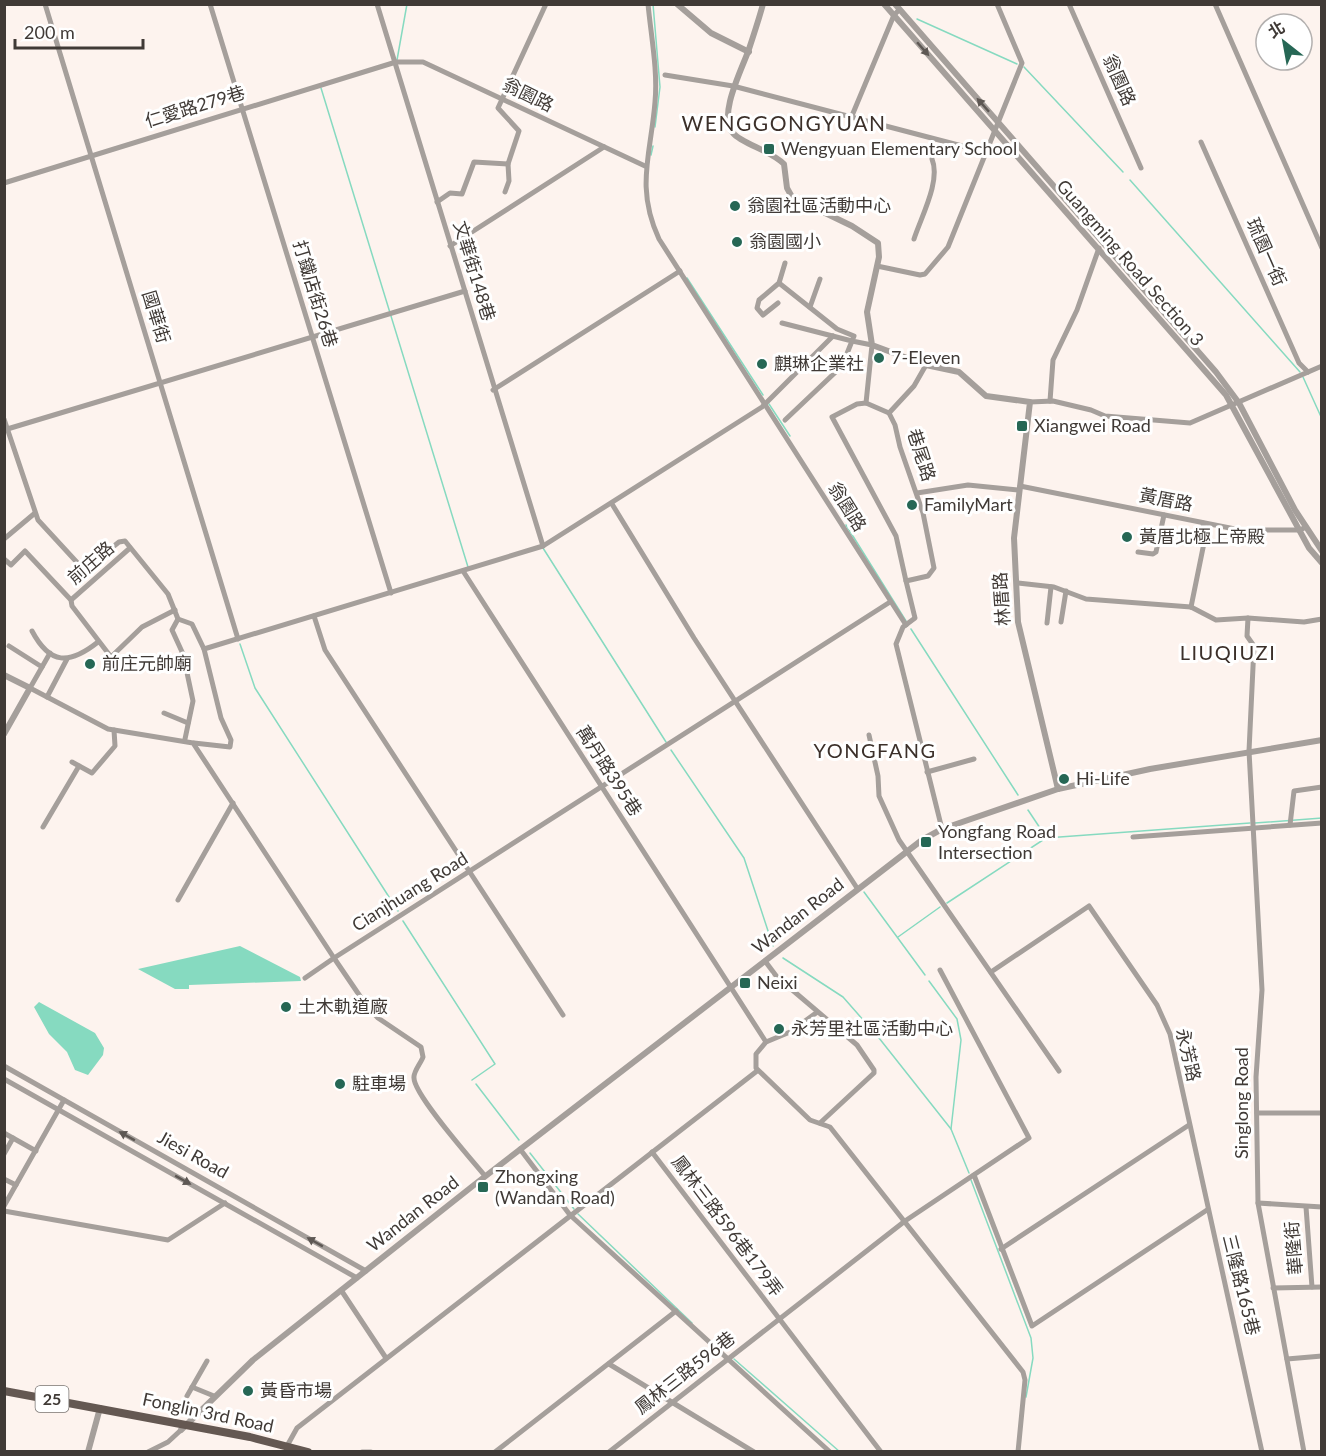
<svg xmlns="http://www.w3.org/2000/svg" width="1326" height="1456" font-family="Lato,'Noto Sans TC',sans-serif">
<rect width="100%" height="100%" fill="#fdf3ee"/>
<!-- water -->
<g fill="#86dac0">
<polygon points="240,946 300,977 301,981 189,985 189,989 175,989 138,969"/>
<polygon points="39,1002 95,1033 104,1048 103,1055 88,1075 75,1070 67,1052 49,1034 34,1007"/>
</g>
<g fill="none" stroke-linecap="round" stroke-linejoin="round">
<!-- stream -->
<g stroke="#86dac0" stroke-width="1.5">
<polyline points="653,4 660,87 655,127"/>
<polyline points="917,19 1017,64"/>
<polyline points="397,60 407,4"/>
<polyline points="1024,67 1123,172"/>
<polyline points="321,88 468,567"/>
<polyline points="651,155 653,146"/>
<polyline points="1130,180 1300,372"/>
<polyline points="687,278 763,395"/>
<polyline points="1303,377 1322,419"/>
<polyline points="769,404 790,436"/>
<polyline points="846,525 906,621"/>
<polyline points="543,548 666,742"/>
<polyline points="911,629 1018,795"/>
<polyline points="240,644 255,688 398,911"/>
<polyline points="671,750 744,858 773,946"/>
<polyline points="1028,810 1046,837"/>
<polyline points="1255,823 1322,818"/>
<polyline points="864,892 925,975"/>
<polyline points="947,903 1046,838 1250,823"/>
<polyline points="403,921 495,1064 472,1080"/>
<polyline points="898,937 940,907"/>
<polyline points="783,958 843,997 879,1038 951,1129"/>
<polyline points="929,981 957,1019 961,1040 951,1129 969,1173"/>
<polyline points="476,1084 519,1140"/>
<polyline points="530,1153 574,1209"/>
<polyline points="971,1180 1031,1338 1033,1358 1026,1397"/>
<polyline points="578,1214 692,1323"/>
<polyline points="734,1359 840,1452"/>
</g>
<!-- minor -->
<g stroke="#a59f9b" stroke-width="5">
<polyline points="45,4 238,639"/>
<polyline points="210,4 391,593"/>
<polyline points="377,4 543,546"/>
<path d="M648,4C651,36 658,71 655,102C651,154 635,187 659,239L906,625"/>
<polyline points="1069,4 1141,168"/>
<polyline points="1215,4 1322,248"/>
<polyline points="665,75 733,86 985,152"/>
<polyline points="851,118 894,15 899,10"/>
<polyline points="1201,142 1299,363 1308,372"/>
<polyline points="4,183 396,62 423,62 645,166"/>
<polyline points="505,192 509,181 508,164"/>
<polyline points="437,202 450,193 462,194 474,162 508,164 519,131 498,108 546,4"/>
<path d="M914,239C921,217 941,181 932,159"/>
<polyline points="450,246 604,147"/>
<polyline points="877,266 920,275 925,274 948,247 1022,63 997,4"/>
<polyline points="779,283 837,329 854,336 852,341 872,345 866,403 889,413"/>
<polyline points="778,303 763,315 757,308 759,300 779,283 785,263"/>
<polyline points="810,307 820,279"/>
<polyline points="782,323 852,341 842,366 785,420"/>
<polyline points="493,390 680,271"/>
<polyline points="1050,401 1053,360 1077,310 1099,248"/>
<polyline points="1030,402 1053,401 1091,410 1105,416 1190,423 1322,366"/>
<polyline points="866,403 857,404 832,417 896,536 906,581"/>
<polyline points="889,413 895,425 900,447 923,513 934,568 928,576 906,581 915,618 903,627 896,644 942,829"/>
<polyline points="889,413 914,386 926,365"/>
<polyline points="4,419 38,520 84,570 119,542 125,541 168,594 178,619 192,624 204,649"/>
<polyline points="4,430 465,291"/>
<polyline points="1020,486 1240,530 1300,530 1306,527"/>
<polyline points="917,493 968,485 1019,490"/>
<polyline points="612,504 694,638 857,888"/>
<polyline points="4,539 35,513"/>
<polyline points="1138,552 1153,554 1156,552 1164,515"/>
<polyline points="4,559 11,565 25,551 71,600 72,606 111,657 142,627 175,610"/>
<polyline points="463,571 766,1042"/>
<polyline points="1018,583 1054,587 1086,599 1191,607"/>
<polyline points="71,600 130,548"/>
<polyline points="1191,607 1216,620 1248,618 1304,622 1322,619"/>
<polyline points="1191,607 1205,538 1203,523"/>
<polyline points="314,616 325,650 563,1015"/>
<polyline points="1248,618 1247,636 1254,646 1249,751 1262,990 1256,1077 1258,1203 1304,1452"/>
<polyline points="178,619 172,630 183,654 193,701 185,739"/>
<polyline points="1061,622 1066,591"/>
<polyline points="1047,623 1051,587"/>
<path d="M32,631C50,665 69,665 98,642"/>
<polyline points="9,646 42,667"/>
<polyline points="50,653 30,688 108,729 193,743 334,958 890,602"/>
<polyline points="47,697 67,659"/>
<polyline points="164,713 188,723"/>
<polyline points="869,735 878,776 879,796 899,840 1059,1071"/>
<polyline points="194,743 230,747 231,740 221,718 204,649 543,546 762,407 833,336"/>
<polyline points="72,762 92,773 115,746 114,730"/>
<polyline points="927,772 974,759"/>
<polyline points="1290,825 1294,791 1322,787"/>
<polyline points="43,827 79,766"/>
<polyline points="1133,837 1322,823"/>
<polyline points="178,900 233,803"/>
<polyline points="765,961 777,977 857,1045 874,1070 874,1073 820,1123"/>
<polyline points="991,972 1089,906 1157,1005 1170,1034 1262,1452"/>
<path d="M305,978L334,958L366,1005L378,1018L421,1047L423,1057C421,1063 413,1072 414,1078C414,1095 472,1160 485,1176"/>
<polyline points="816,1013 790,1032 766,1042 756,1054 756,1068 810,1120 830,1127 1023,1372 1025,1380 1018,1452"/>
<polyline points="4,1066 366,1271"/>
<polyline points="4,1079 357,1278"/>
<polyline points="1257,1113 1322,1113"/>
<polyline points="4,1133 36,1151"/>
<polyline points="520,1149 570,1215 830,1452"/>
<polyline points="652,1152 881,1452"/>
<polyline points="4,1154 13,1138"/>
<polyline points="974,1175 1032,1326 1207,1210"/>
<polyline points="4,1179 16,1185"/>
<polyline points="1258,1203 1322,1207"/>
<polyline points="4,1206 64,1100"/>
<polyline points="1306,1207 1312,1287"/>
<polyline points="4,1211 168,1240 225,1203"/>
<polyline points="1001,1249 1189,1125"/>
<polyline points="1273,1288 1322,1287"/>
<polyline points="341,1290 386,1358"/>
<polyline points="1287,1359 1322,1356"/>
<polyline points="609,1364 754,1452"/>
<polyline points="192,1387 214,1396"/>
<polyline points="187,1396 207,1361"/>
<polyline points="287,1446 297,1428 757,1071"/>
<polyline points="148,1452 168,1442 181,1430"/>
<polyline points="362,1452 371,1452"/>
<polyline points="495,1452 676,1311"/>
<polyline points="609,1452 905,1221 1029,1138 940,970"/>
</g>
<!-- tertiary -->
<g stroke="#a59f9b" stroke-width="6">
<polyline points="677,4 711,33 749,52"/>
<path d="M763,4C759,19 754,34 749,49C743,67 717,116 733,133C742,144 770,150 784,164L787,188L792,197L852,226L878,243L879,257L867,312L872,345L926,365L959,372L986,396L1030,402L1014,538L1018,622L1058,789"/>
<polyline points="884,4 1226,395 1309,548 1322,563"/>
<polyline points="895,4 1216,372 1239,403 1295,510 1322,551"/>
<polyline points="4,675 30,688 4,734"/>
<polyline points="181,1430 253,1360 474,1185 922,840 942,829 1058,789 1150,769 1322,740"/>
<polyline points="88,1452 100,1408"/>
</g>
<!-- primary -->
<polyline stroke="#645852" stroke-width="8" points="4,1391 250,1437 308,1452"/>
</g>
<!-- one-way arrows -->
<defs><path id="oneway-solid" d="M-6-.8H1V-3.2L6.5 0L1 3.2V.8H-6Z" transform="scale(1.5)"/></defs>
<g fill="#5e5854">
<use href="#oneway-solid" transform="translate(923 49) rotate(49)"/>
<use href="#oneway-solid" transform="translate(983 105) rotate(-132)"/>
<use href="#oneway-solid" transform="translate(127 1136) rotate(-151)"/>
<use href="#oneway-solid" transform="translate(183 1180) rotate(29)"/>
<use href="#oneway-solid" transform="translate(315 1242) rotate(-151)"/>
</g>
<!-- markers -->
<g fill="#266755" stroke="#fff" stroke-width="2">
<rect x="763" y="143" width="12" height="12" rx="3"/>
<circle cx="735" cy="206" r="6"/>
<circle cx="737" cy="242" r="6"/>
<circle cx="879" cy="358" r="6"/>
<circle cx="762" cy="364" r="6"/>
<rect x="1016" y="420" width="12" height="12" rx="3"/>
<circle cx="912" cy="505" r="6"/>
<circle cx="1127" cy="537" r="6"/>
<circle cx="90" cy="664" r="6"/>
<circle cx="1064" cy="779" r="6"/>
<rect x="920" y="836" width="12" height="12" rx="3"/>
<rect x="739" y="977" width="12" height="12" rx="3"/>
<circle cx="286" cy="1007" r="6"/>
<circle cx="779" cy="1029" r="6"/>
<circle cx="340" cy="1084" r="6"/>
<rect x="477" y="1181" width="12" height="12" rx="3"/>
<circle cx="248" cy="1391" r="6"/>
</g>
<g text-anchor="middle" stroke-width="6" stroke-linejoin="round" paint-order="stroke">
<!-- shield labels -->
<rect fill="#fff" stroke="#797572" stroke-width="1.5" x="35.5" y="1386" width="33" height="26" rx="4.5"/>
<g font-size="16" font-weight="bold" fill="#403a36">
<text x="52" y="1405">25</text>
</g>
<!-- street labels -->
<g font-size="18" fill="#403a36" stroke="#fff">
<text transform="translate(1119 80) rotate(66)" y="6">翁園路</text>
<text transform="translate(528 95) rotate(26)" y="6">翁園路</text>
<text transform="translate(195 107) rotate(-17)" y="6">仁愛路279巷</text>
<text transform="translate(1266 252) rotate(66)" y="6">琉園一街</text>
<text transform="translate(1130 263) rotate(49)" y="6">Guangming Road Section 3</text>
<text transform="translate(474 271) rotate(73)" y="6">文華街148巷</text>
<text transform="translate(315 294) rotate(73)" y="6">打鐵店街26巷</text>
<text transform="translate(156 317) rotate(73)" y="6">國華街</text>
<text transform="translate(921 455) rotate(72)" y="6">巷尾路</text>
<text transform="translate(1166 500) rotate(11)" y="6">黃厝路</text>
<text transform="translate(847 507) rotate(58)" y="6">翁園路</text>
<text transform="translate(91 563) rotate(-41)" y="6">前庄路</text>
<text transform="translate(1002 599) rotate(-94)" y="6">林厝路</text>
<text transform="translate(609 771) rotate(57)" y="6">萬丹路395巷</text>
<text transform="translate(410 892) rotate(-32)" y="6">Cianjhuang Road</text>
<text transform="translate(798 916) rotate(-38)" y="6">Wandan Road</text>
<text transform="translate(1188 1055) rotate(77)" y="6">永芳路</text>
<text transform="translate(1242 1103) rotate(-90)" y="6">Singlong Road</text>
<text transform="translate(193 1155) rotate(29)" y="6">Jiesi Road</text>
<text transform="translate(413 1214) rotate(-38)" y="6">Wandan Road</text>
<text transform="translate(727 1226) rotate(53)" y="6">鳳林三路596巷179弄</text>
<text transform="translate(1294 1248) rotate(-95)" y="6">華隆街</text>
<text transform="translate(1241 1285) rotate(76)" y="6">三隆路165巷</text>
<text transform="translate(685 1373) rotate(-38)" y="6">鳳林三路596巷</text>
<text transform="translate(208 1413) rotate(12)" y="6">Fonglin 3rd Road</text>
</g>
<!-- poi labels -->
<g font-size="18" fill="#403a36" stroke="#fff" text-anchor="start">
<text x="781" y="155">Wengyuan Elementary School</text>
<text x="747" y="212">翁園社區活動中心</text>
<text x="749" y="248">翁園國小</text>
<text x="891" y="364">7-Eleven</text>
<text x="774" y="370">麒琳企業社</text>
<text x="1034" y="432">Xiangwei Road</text>
<text x="924" y="511">FamilyMart</text>
<text x="1139" y="543">黃厝北極上帝殿</text>
<text x="102" y="670">前庄元帥廟</text>
<text x="1076" y="785">Hi-Life</text>
<text x="938" y="838">Yongfang Road<tspan x="938" dy="21">Intersection</tspan></text>
<text x="757" y="989">Neixi</text>
<text x="298" y="1013">土木軌道廠</text>
<text x="791" y="1035">永芳里社區活動中心</text>
<text x="352" y="1090">駐車場</text>
<text x="495" y="1183">Zhongxing<tspan x="495" dy="21">(Wandan Road)</tspan></text>
<text x="260" y="1397">黃昏市場</text>
</g>
<!-- neighbourhood labels -->
<g font-size="20" letter-spacing="1.5" fill="#3c302a" stroke="#fff">
<text x="1228" y="660">LIUQIUZI</text>
<text x="875" y="758">YONGFANG</text>
</g>
<!-- quarter labels -->
<g font-size="21" letter-spacing="1.5" fill="#3c302a" stroke="#fff">
<text x="784" y="131">WENGGONGYUAN</text>
</g>
</g>
<!-- border -->
<rect width="1326" height="1456" fill="none" stroke="#403a36" stroke-width="12"/>
<!-- north arrow -->
<g transform="translate(1284 42) rotate(329)"><circle r="28" fill="#ffffff" stroke="#b3b0af" stroke-width="1.5"/>
<path d="M0-4.5L10 22L0 15L-10 22Z" fill="#266755"/>
<text y="-9" font-size="16" font-weight="bold" text-anchor="middle" fill="#403a36">北</text>
</g>
<!-- scale -->
<path d="M15 39v9h128v-9" fill="none" stroke="#403a36" stroke-width="3"/>
<text x="24" y="39" font-size="18" fill="#403a36" stroke="#ffffff" stroke-width="4.5" paint-order="stroke">200 m</text>
</svg>
